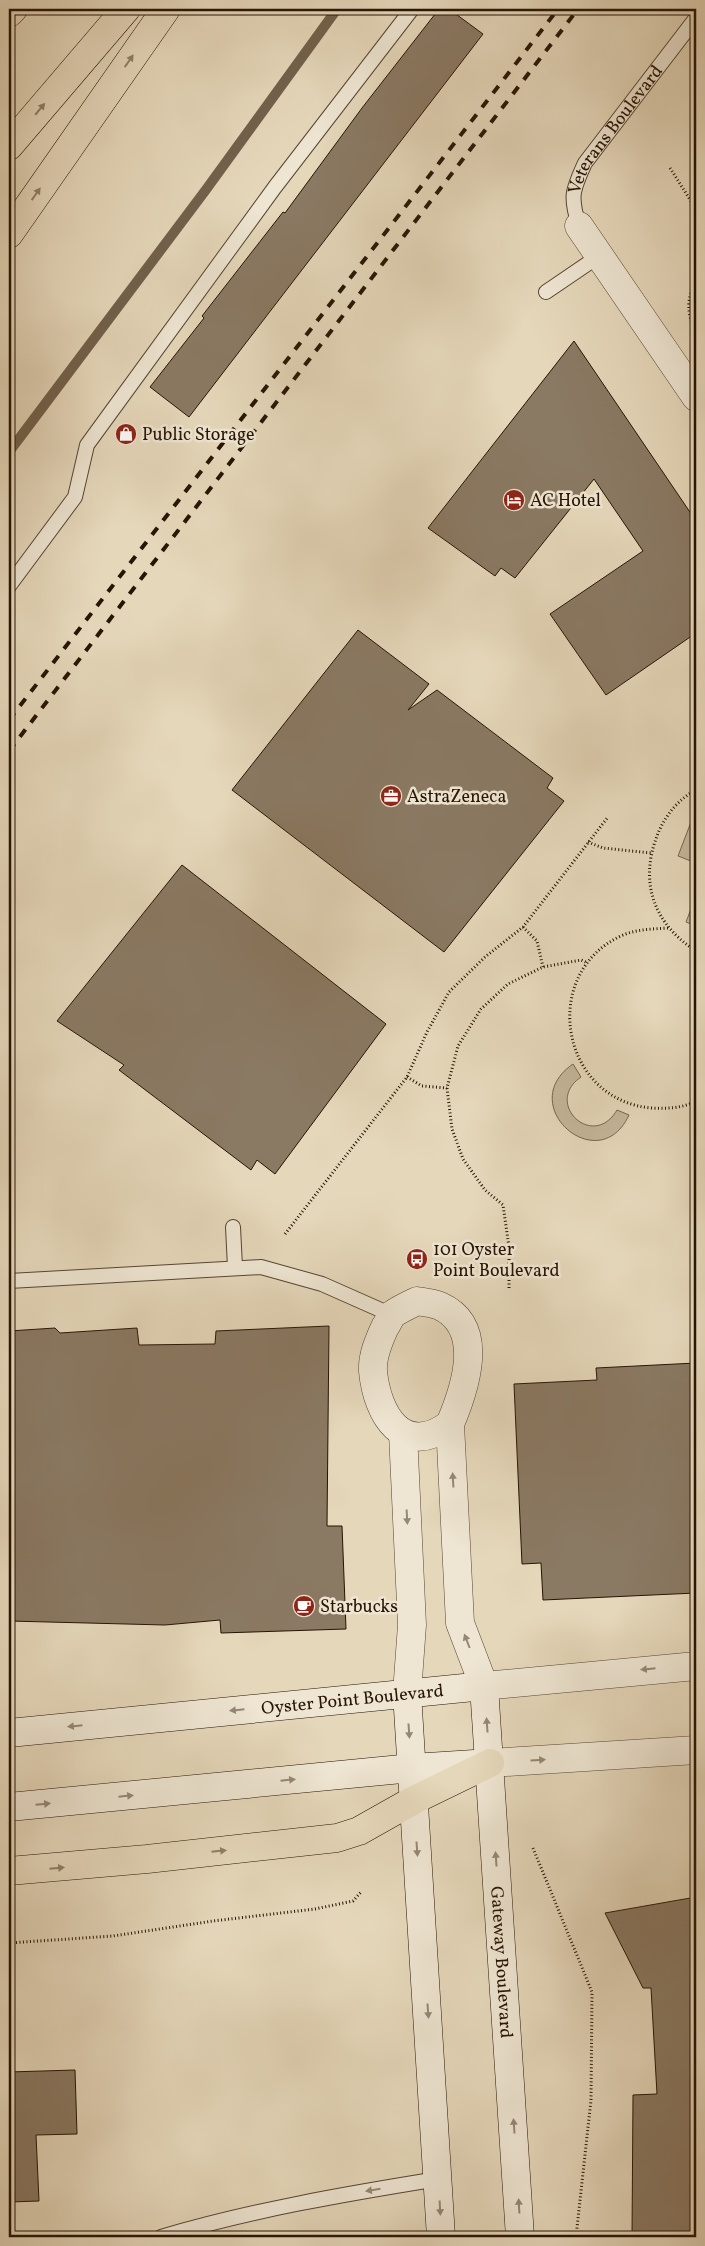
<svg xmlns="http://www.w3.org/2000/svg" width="705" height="2246" font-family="Vollkorn,serif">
<rect width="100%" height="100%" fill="#e5d7ba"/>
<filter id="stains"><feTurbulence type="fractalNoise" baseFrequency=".004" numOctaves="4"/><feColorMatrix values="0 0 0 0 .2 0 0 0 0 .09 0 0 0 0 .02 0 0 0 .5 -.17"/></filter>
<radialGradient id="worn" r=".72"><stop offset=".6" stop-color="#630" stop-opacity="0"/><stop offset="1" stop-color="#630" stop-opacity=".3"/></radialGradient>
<!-- green -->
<g fill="#c5b69b" stroke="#766550">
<polygon points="696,809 696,863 678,856"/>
<polygon points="696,896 696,926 686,922"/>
<path d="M573,1064L581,1077C543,1103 593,1151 617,1110L629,1115C599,1180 513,1105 573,1064Z"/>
</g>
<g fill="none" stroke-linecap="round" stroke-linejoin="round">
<!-- stream -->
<polyline stroke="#72614c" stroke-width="10" points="9,452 205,191 337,9"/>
</g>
<!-- building -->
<g fill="#8a7963" stroke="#271404">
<polygon points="439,9 449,9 483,34 189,417 150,387 204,318 202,316 283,212 285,213 362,108"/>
<polygon points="574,341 696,521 696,633 606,695 550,614 643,551 594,479 515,578 501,568 495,576 428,528"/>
<polygon points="358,630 429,684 408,710 437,690 553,778 547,788 564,801 444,952 232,790"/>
<polygon points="182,865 386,1024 275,1174 257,1160 251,1170 119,1070 124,1065 57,1021"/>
<polygon points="329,1326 327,1526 342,1526 346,1629 221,1633 220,1620 165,1625 9,1621 9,1331 55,1328 60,1333 137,1328 139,1345 215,1344 216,1331"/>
<polygon points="696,1363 696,1593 543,1600 541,1563 522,1564 514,1384 597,1380 596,1368"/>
<polygon points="696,1897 696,2237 632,2237 633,2095 657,2094 651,1988 643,1988 605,1913"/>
<polygon points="75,2070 77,2134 36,2135 39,2201 9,2202 9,2072"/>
</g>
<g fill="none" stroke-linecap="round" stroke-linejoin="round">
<!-- service casing -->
<g stroke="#564532" stroke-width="16">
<g id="service">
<path id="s1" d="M579,226C570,197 572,191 585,163L696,18"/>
<polyline points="546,292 599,256"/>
<polyline points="9,586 75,497 87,445 275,187 412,9"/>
<polyline points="233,1227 235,1267"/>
<polyline points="9,1281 261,1267 322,1284 392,1315"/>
<path d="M161,2237C252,2210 345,2194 438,2179"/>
</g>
</g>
<!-- minor casing -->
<g stroke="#564532" stroke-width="29">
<g id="minor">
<polyline points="579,226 696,397"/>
<path d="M450,1424C404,1459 377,1415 373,1371C372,1356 379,1340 385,1327C388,1323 390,1317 393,1314C400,1309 409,1305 417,1301C424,1302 433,1303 440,1306C486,1327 465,1389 450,1424L460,1623L484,1686"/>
<polyline points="403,1433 412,1625 407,1693"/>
</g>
</g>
<!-- tertiary casing -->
<g stroke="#564532" stroke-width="29">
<g id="tertiary">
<polyline points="484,1686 696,1666"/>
<polyline points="490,1763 696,1750"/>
</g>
</g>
<!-- secondary casing -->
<g stroke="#271404" stroke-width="29">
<g id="secondary">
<polyline points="407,1693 441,2237"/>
<path id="s2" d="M9,1733L484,1686L520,2237"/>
<polyline points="9,1807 412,1768 490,1763"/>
</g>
</g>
<!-- motorway casing -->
<g stroke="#271404" stroke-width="29">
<g id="motorway">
<polyline points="9,13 13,9"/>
<polyline points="9,146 126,9"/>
<polyline points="9,234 166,9"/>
<polyline points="9,1871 147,1859 337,1838 359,1831 414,1800 490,1763"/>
</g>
</g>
<!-- path -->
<g stroke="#271404" stroke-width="3" stroke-dasharray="1 2.5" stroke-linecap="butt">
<polyline points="670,168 696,209"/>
<path d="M696,284C685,298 688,318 696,332"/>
<path d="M696,790C678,799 664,817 657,836C639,883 654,924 696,951"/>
<polyline points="588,842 603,848 651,853"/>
<polyline points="523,927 537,941 543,967"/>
<path d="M668,928C653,929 638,929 623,935C538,972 560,1101 652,1108C667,1109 683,1108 696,1101"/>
<polyline points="407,1077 422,1086 447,1088"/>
<polyline points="285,1234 407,1077 427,1032 449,992 485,957 523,927 608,817"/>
<polyline points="509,1288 509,1247 503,1205 485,1190 463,1159 452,1129 447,1088 458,1046 481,1009 508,984 543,967 581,960 588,963"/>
<polyline points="533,1848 592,1992 591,2100 576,2237"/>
<polyline points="9,1943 113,1936 213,1921 315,1909 353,1901 361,1892"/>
</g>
<!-- service -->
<use href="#service" stroke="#eee5d2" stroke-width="14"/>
<!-- minor -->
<use href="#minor" stroke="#eee5d2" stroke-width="28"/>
<!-- tertiary -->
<use href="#tertiary" stroke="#eee5d2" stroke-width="28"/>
<!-- secondary -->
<use href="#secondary" stroke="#eee5d2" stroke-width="28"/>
<!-- motorway -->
<use href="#motorway" stroke="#e5d7ba" stroke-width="28"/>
<!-- rail -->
<g stroke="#271404" stroke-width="4" stroke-dasharray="9 9" stroke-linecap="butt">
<polyline points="9,720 558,9"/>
<polyline points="9,751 578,9"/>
</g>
</g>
<!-- one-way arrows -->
<defs><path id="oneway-solid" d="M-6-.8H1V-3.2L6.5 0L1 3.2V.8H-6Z" transform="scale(1.25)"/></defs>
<g fill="#907f68">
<use href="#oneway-solid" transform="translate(129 61) rotate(-55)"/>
<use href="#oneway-solid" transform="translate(40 109) rotate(-50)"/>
<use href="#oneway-solid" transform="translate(36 194) rotate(-55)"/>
<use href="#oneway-solid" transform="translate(219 1851) rotate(-6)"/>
<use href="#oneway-solid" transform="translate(57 1868) rotate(-5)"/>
</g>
<g fill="#948775">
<use href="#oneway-solid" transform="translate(453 1480) rotate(-93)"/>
<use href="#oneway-solid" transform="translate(407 1517) rotate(87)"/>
<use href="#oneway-solid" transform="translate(467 1641) rotate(-111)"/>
<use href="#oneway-solid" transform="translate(648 1669) rotate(174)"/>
<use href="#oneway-solid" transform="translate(237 1710) rotate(174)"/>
<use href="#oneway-solid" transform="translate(487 1725) rotate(-94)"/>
<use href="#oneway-solid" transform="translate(75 1726) rotate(174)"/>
<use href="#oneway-solid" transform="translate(409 1731) rotate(86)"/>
<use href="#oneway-solid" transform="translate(538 1760) rotate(-4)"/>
<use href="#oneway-solid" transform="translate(288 1780) rotate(-6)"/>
<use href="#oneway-solid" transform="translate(126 1796) rotate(-6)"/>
<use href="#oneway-solid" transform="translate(43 1804) rotate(-5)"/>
<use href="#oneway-solid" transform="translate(417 1849) rotate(86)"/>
<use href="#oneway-solid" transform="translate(496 1859) rotate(-94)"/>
<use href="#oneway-solid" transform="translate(428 2011) rotate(86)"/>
<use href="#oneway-solid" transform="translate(514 2126) rotate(-94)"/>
<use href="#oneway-solid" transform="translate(373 2190) rotate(171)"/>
<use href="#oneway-solid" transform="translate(519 2206) rotate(-93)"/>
<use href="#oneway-solid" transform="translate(440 2208) rotate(87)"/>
</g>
<!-- icons -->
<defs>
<g id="shop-disc" transform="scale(1.125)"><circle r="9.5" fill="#8f2418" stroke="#eee5d2"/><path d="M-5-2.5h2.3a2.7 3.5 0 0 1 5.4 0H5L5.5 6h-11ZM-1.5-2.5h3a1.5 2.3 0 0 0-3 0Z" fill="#fff"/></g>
<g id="hotel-disc" transform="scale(1.125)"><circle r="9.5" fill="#8f2418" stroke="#eee5d2"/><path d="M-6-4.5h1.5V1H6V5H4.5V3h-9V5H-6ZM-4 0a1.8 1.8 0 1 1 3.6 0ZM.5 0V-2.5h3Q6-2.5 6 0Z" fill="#fff"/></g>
<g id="office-disc" transform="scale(1.125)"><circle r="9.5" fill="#8f2418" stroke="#eee5d2"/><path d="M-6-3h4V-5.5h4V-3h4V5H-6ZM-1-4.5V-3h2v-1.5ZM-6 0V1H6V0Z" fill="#fff"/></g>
<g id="bus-disc" transform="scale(1.125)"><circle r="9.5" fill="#8f2418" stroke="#eee5d2"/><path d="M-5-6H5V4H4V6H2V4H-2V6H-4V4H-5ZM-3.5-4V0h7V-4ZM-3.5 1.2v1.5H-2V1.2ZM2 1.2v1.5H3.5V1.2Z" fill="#fff"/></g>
<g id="cafe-disc" transform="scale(1.125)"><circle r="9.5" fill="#8f2418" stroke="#eee5d2"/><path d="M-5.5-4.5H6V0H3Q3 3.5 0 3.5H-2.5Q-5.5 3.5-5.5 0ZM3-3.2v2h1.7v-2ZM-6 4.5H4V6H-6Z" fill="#fff"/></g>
</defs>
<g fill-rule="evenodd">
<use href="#shop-disc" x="126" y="434"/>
<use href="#hotel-disc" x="514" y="500"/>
<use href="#office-disc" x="391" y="796"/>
<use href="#bus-disc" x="417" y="1259"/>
<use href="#cafe-disc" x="304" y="1606"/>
</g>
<g text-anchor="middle" stroke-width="5" stroke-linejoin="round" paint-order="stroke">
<!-- street labels -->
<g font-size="18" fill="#271404" stroke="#eee5d2">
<text dy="6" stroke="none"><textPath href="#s1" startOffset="110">Veterans Boulevard</textPath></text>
<text dy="6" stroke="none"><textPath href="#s2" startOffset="345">Oyster Point Boulevard</textPath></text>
<text dy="6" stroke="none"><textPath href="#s2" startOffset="754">Gateway Boulevard</textPath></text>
</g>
<!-- poi labels -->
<g font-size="18" fill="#271404" stroke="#eee5d2" text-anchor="start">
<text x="142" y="440">Public Storage</text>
<text x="530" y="506">AC Hotel</text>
<text x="407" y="802">AstraZeneca</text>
<text x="433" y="1255">101 Oyster<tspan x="433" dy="21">Point Boulevard</tspan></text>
<text x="320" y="1612">Starbucks</text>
</g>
</g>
<!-- margin -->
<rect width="705" height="2246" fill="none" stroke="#e5d7ba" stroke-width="30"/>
<rect x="10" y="10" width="685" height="2226" fill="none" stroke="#271404" stroke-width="2.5"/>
<rect x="15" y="15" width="675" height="2216" fill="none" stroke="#271404"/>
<rect width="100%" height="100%" filter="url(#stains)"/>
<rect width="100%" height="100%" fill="url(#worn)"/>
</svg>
